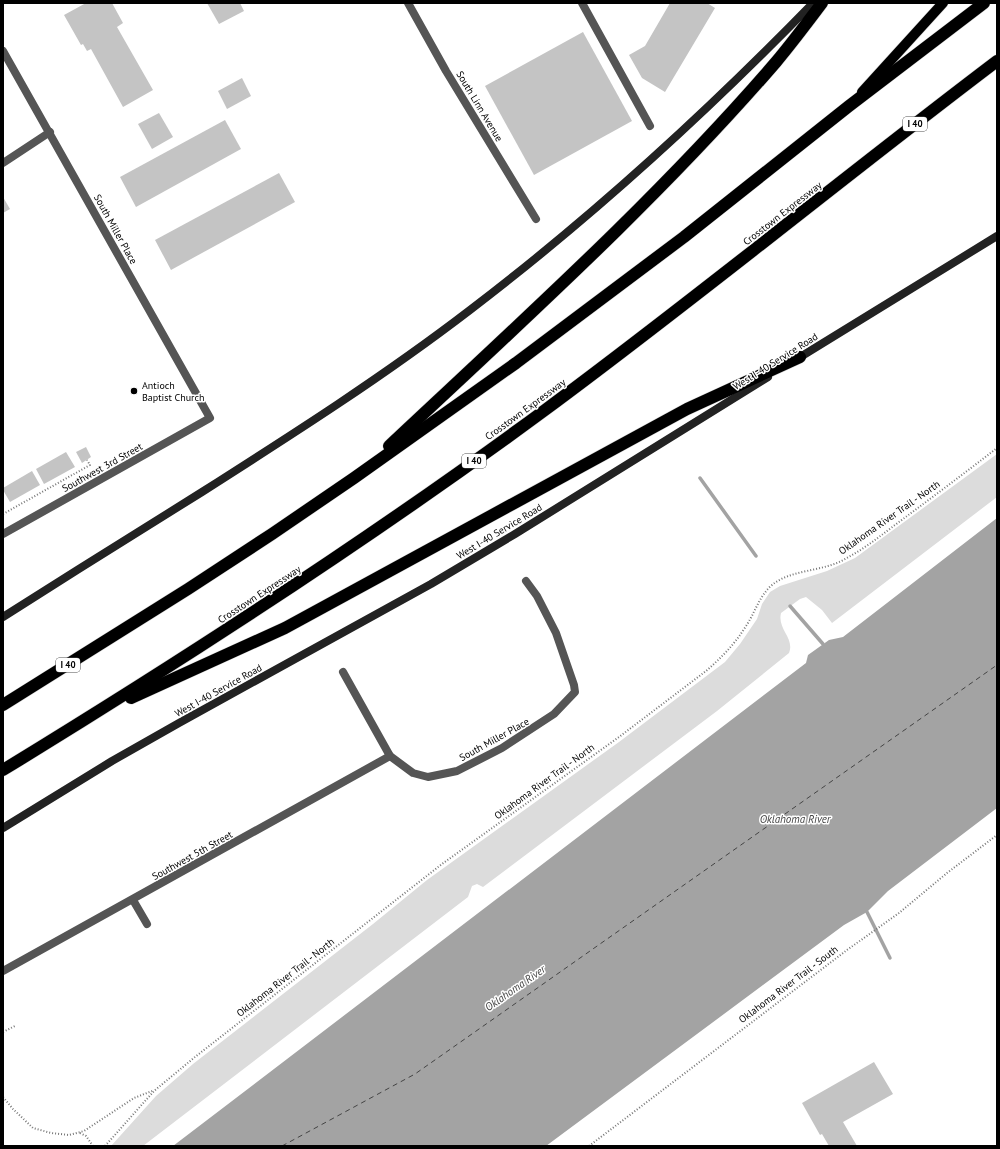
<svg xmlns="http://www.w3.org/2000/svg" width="1000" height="1149" font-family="'PT Sans',sans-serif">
<rect width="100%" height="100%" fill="#fff"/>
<!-- green -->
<path fill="#dcdcdc" d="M997,454V497L832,623L822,610L806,597L800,599L781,613C777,629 795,638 789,653L717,711L483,887L477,884L472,886L468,897L143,1146H111L156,1096L193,1064L373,924L427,880L619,742L725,662L740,644L757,619L762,604L770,592L780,586L827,571L855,558Z"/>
<!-- water -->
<polygon fill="#a3a3a3" points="997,518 997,808 888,891 867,912 844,925 546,1146 173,1146 806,663 808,655 829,640 843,637"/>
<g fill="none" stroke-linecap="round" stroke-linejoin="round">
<!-- stream -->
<g stroke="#a3a3a3" stroke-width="3.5">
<polyline points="700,478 756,556"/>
<polyline points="790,606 823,644"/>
<polyline points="867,912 890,958"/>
</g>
<!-- ferry -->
<polyline stroke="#444" stroke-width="1" stroke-dasharray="5 4" stroke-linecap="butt" points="282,1146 415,1074 997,665"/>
</g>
<!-- building -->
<g fill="#c4c4c4">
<polygon points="86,3 112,3 123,23 117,27 153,90 123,107 91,49 87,51 83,44 81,45 64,15"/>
<polygon points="207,3 240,3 244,11 219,24"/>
<polygon points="670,3 707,3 715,8 665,92 642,78 629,55 645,46"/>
<polygon points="583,32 632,121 534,175 485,86"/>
<polygon points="242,78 251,96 227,109 218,91"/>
<polygon points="159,113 173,137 152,149 138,124"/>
<polygon points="225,120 241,149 136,207 120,177"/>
<polygon points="279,173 295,202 171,270 155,240"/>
<polygon points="3,197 10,209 3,213"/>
<polygon points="86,447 91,457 82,463 76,452"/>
<polygon points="66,452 75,467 44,484 36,469"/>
<polygon points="32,471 40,485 10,502 3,490 3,488"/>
<polygon points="874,1062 893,1094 843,1122 857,1146 829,1146 822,1134 820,1135 802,1103"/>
</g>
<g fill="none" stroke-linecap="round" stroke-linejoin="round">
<!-- primary casing -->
<g stroke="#dbdbdb" stroke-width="11">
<polyline id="primary" points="862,92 943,3"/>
</g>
<!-- highway casing -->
<g stroke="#dbdbdb" stroke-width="13">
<g id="highway">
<path d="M389,446C521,322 657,200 776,62C792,43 807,23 822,3"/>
<polyline points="131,698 285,628 687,409 800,357"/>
<polyline points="3,705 188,589 272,534 354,478 516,363 684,237 849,106 984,3"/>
<path d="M3,770C188,657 370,539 545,410C698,297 845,176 997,61"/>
</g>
</g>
<!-- path -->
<g stroke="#777" stroke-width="2" stroke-dasharray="1 2" stroke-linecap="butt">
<polyline points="3,514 90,465 87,460"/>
<polyline points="3,1032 15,1026"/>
<polyline points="3,1097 13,1109 33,1128 51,1133 69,1135 84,1131 134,1098 152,1091"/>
<polyline points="80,1133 86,1136 93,1146"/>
<path d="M105,1146L154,1091L195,1057L442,864L619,737L706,671C721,658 735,644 746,626C755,613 759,596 772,585C791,569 823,572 845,559C866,548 884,533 903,519C934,496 966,472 997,448"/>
<polyline points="589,1146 847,950 899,913 947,873 997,835"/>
</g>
<!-- street -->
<g stroke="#555" stroke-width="8">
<polyline points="408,3 446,71 536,219"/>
<polyline points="582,3 650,126"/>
<polyline points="3,51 210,418 3,534"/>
<polyline points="3,163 50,132"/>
<polyline points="343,672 390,756 413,773 428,777 457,771 502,748 554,714 575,692 574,685 556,633 537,596 526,581"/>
<polyline points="133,900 147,924"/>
<polyline points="3,971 390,756"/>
</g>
<!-- secondary -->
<g stroke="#222" stroke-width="8">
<polyline points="797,359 997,236"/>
<path d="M3,617C69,575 136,533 202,492C293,434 384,376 470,310C592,217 706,113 813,3"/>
<polyline points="3,828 112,761 179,723 431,584 515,534 768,377"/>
</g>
<!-- primary -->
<use href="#primary" stroke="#000" stroke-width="10"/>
<!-- highway -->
<use href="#highway" stroke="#000" stroke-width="12"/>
</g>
<!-- markers -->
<circle fill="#000" stroke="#fff" stroke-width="1.5" cx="134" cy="391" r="4"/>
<g text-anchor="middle" stroke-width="3" stroke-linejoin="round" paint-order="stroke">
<!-- shield labels -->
<g fill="#fff" stroke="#4c4c4c" stroke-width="1">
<rect x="903" y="117" width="24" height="14" rx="3"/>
<rect x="462" y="454" width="24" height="14" rx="3"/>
<rect x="56" y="658" width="24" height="14" rx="3"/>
</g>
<g font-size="9" font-weight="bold" fill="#000">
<text x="915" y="127">I 40</text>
<text x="474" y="464">I 40</text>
<text x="68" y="668">I 40</text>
</g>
<!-- street labels -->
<g font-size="10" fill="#000" stroke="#fff">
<text transform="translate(480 106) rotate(59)" y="4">South Linn Avenue</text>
<text transform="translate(782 213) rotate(-38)" y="4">Crosstown Expressway</text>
<text transform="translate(116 229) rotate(61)" y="4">South Miller Place</text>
<text transform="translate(775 361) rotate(-32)" y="4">West I-40 Service Road</text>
<text transform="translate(525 409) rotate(-36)" y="4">Crosstown Expressway</text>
<text transform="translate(102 467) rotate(-29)" y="4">Southwest 3rd Street</text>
<text transform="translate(889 517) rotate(-35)" y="4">Oklahoma River Trail - North</text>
<text transform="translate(499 531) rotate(-31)" y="4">West I-40 Service Road</text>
<text transform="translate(259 594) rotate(-33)" y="4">Crosstown Expressway</text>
<text transform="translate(218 690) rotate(-29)" y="4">West I-40 Service Road</text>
<text transform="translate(494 739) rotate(-29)" y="4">South Miller Place</text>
<text transform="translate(544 781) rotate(-36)" y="4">Oklahoma River Trail - North</text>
<text transform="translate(192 855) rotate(-29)" y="4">Southwest 5th Street</text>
<text transform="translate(285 977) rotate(-38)" y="4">Oklahoma River Trail - North</text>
<text transform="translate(788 984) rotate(-37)" y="4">Oklahoma River Trail - South</text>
</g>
<!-- poi labels -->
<g font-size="10" fill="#000" stroke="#fff" text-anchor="start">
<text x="142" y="389">Antioch<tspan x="142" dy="12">Baptist Church</tspan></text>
</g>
<!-- water labels -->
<g font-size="11" font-style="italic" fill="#444" stroke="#fff">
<text x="795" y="823">Oklahoma River</text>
<text transform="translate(515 988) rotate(-35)" y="4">Oklahoma River</text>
</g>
</g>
<!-- border -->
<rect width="1000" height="1149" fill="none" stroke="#000000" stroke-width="8"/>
</svg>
